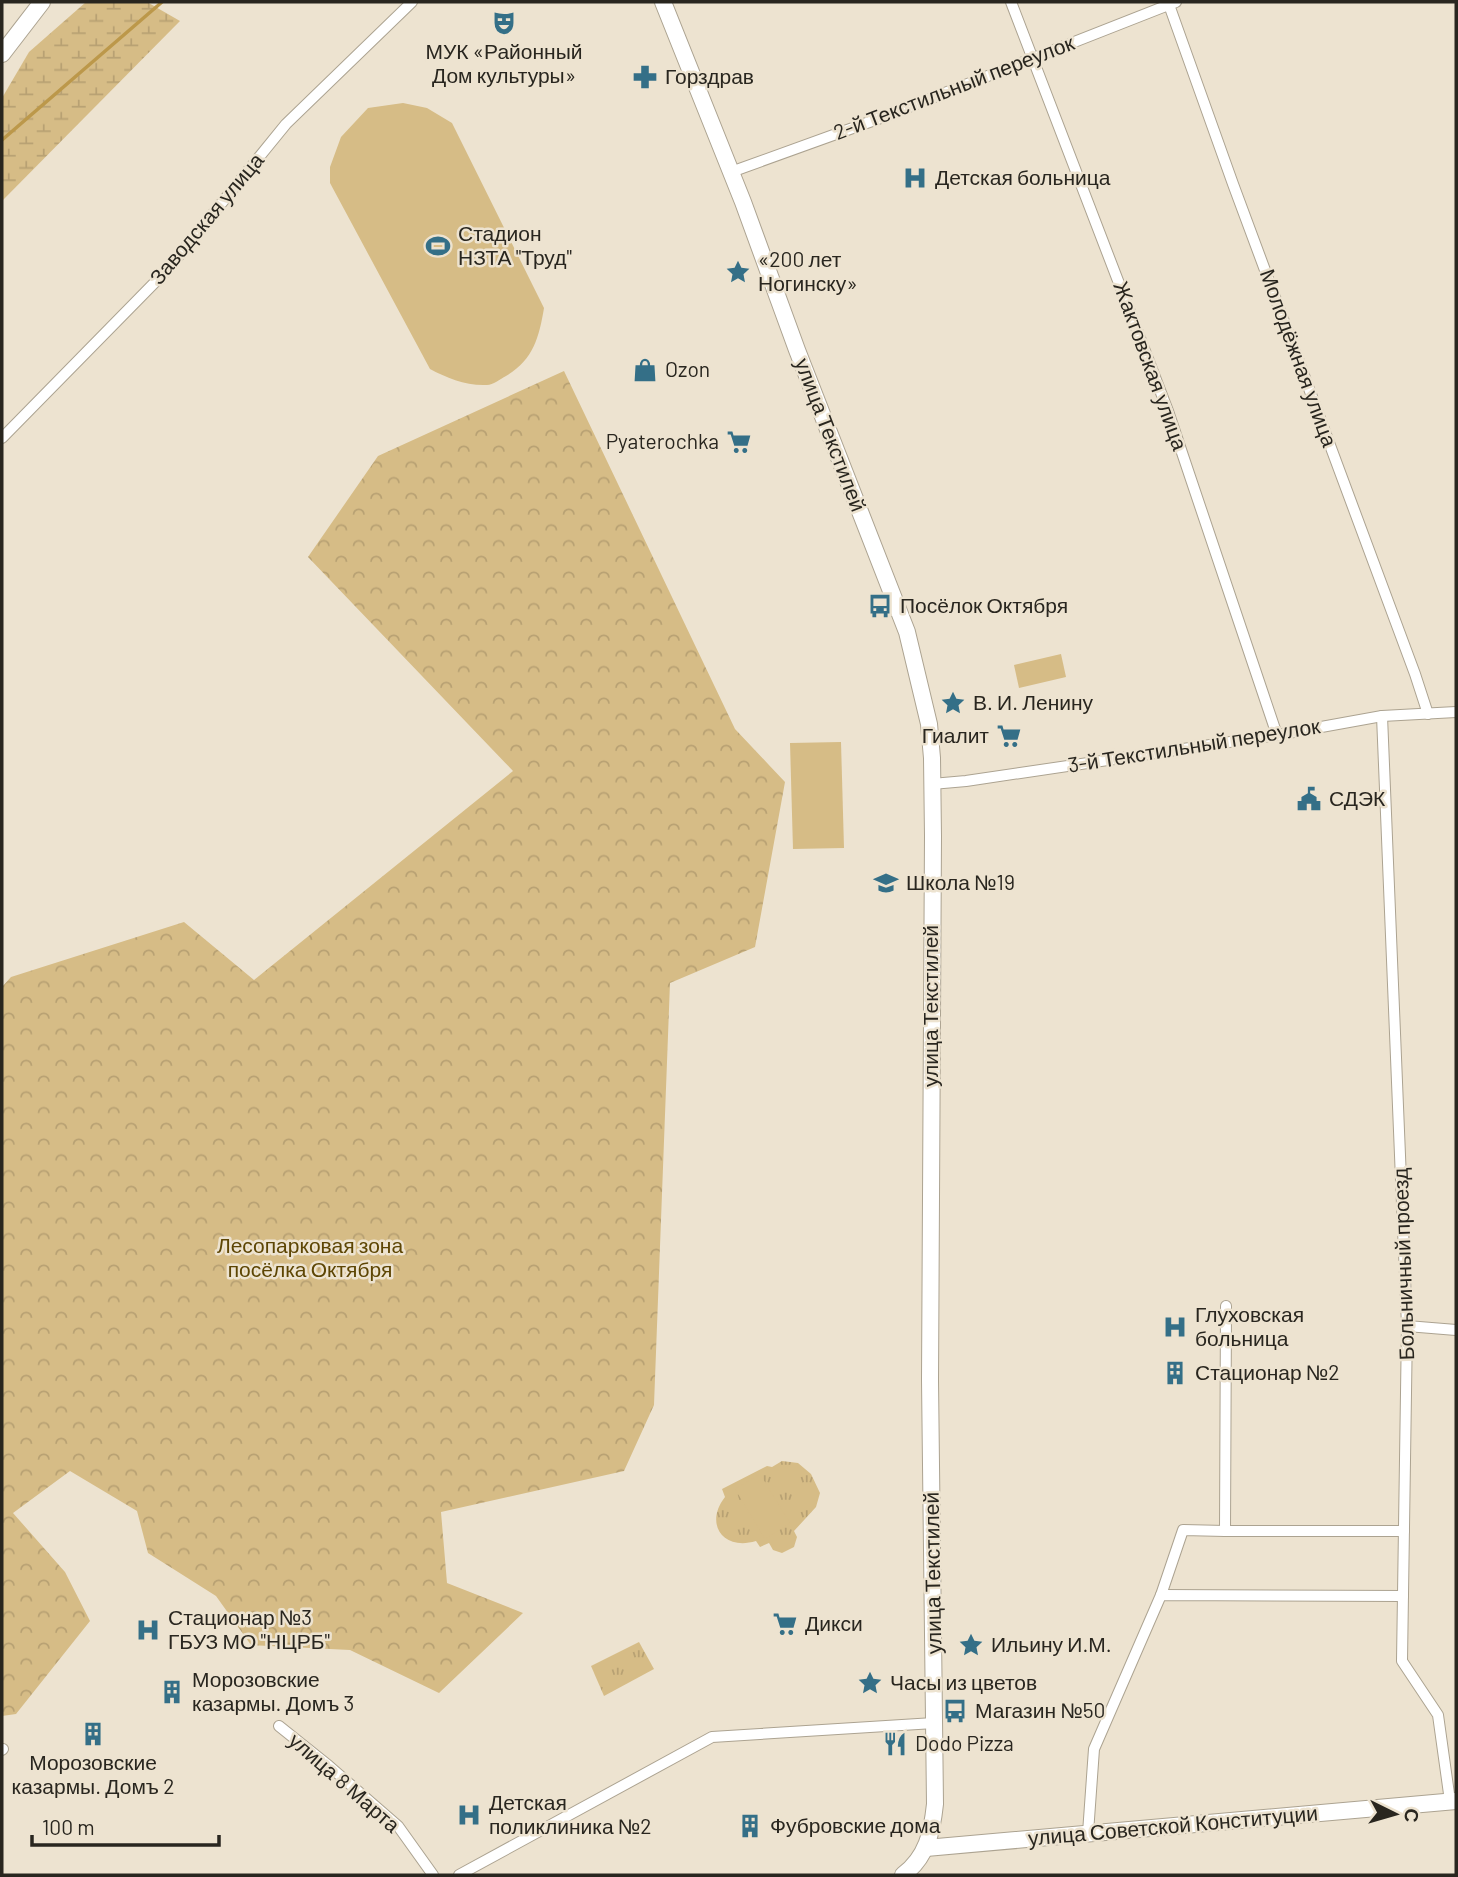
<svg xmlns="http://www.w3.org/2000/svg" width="1458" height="1877" font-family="Barlow,sans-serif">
<defs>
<pattern id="grass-tufts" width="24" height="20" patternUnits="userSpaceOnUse" patternTransform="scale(1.75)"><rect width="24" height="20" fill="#d6bc86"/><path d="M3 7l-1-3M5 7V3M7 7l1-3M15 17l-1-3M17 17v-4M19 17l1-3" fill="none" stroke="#b8a173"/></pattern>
<pattern id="forest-crowns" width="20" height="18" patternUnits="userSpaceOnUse" patternTransform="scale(1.75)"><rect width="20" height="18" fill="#d6bc86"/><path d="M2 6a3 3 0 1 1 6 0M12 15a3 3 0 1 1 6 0" fill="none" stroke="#b8a173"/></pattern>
<pattern id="wetland-marsh" width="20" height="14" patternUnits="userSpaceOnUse" patternTransform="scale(1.75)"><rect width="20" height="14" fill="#d6bc86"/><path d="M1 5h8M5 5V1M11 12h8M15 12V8" fill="none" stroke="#b8a173"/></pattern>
</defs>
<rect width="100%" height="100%" fill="#ede3d0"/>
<!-- grass -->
<g fill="url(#grass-tufts)">
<path d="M782,1461L798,1463L811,1474L820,1493L816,1507L794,1531L797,1537L794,1547L782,1553L773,1550L769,1543L760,1547L756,1541C723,1551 704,1524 725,1497L722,1489L767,1466L772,1467Z"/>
<polygon points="639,1642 654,1669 604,1696 591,1666"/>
</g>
<!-- forest -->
<polygon fill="url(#forest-crowns)" points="564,371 735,729 785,782 755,947 670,983 654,1405 624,1471 441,1512 447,1583 523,1613 439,1693 350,1650 251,1645 216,1596 148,1553 137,1511 70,1471 13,1513 65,1572 90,1621 16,1714 2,1716 2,987 11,977 184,922 254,980 513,771 308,557 378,456"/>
<!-- wetland -->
<polygon fill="url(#wetland-marsh)" points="86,2 147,2 180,21 2,201 2,98 29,52"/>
<!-- garden -->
<g fill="#d6bc86">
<path d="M403,103L427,108L452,123L544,308C539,338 533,360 506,376C500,379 493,385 487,385C466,386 447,378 430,369L330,183V167L341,137L368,108Z"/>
<polygon points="1061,654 1066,677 1019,688 1014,665"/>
<polygon points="841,742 844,848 793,849 790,743"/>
<polygon points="760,1474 790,1523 765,1539 735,1489"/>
</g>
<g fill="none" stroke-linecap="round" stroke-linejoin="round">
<!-- stream -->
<polyline stroke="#bc984a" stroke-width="3.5" points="2,140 162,2"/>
<!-- street casing -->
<g stroke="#aca391" stroke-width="12">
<g id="street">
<polyline points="1011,2 1168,411 1277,735"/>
<polyline points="1168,2 1233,184 1415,674 1428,714"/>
<polyline points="731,172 886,116 1176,2"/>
<polyline points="2,438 168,269 286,124 412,2"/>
<polyline points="1382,716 1407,1326 1402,1661 1438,1715 1450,1801"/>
<polyline points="932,784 966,781 1277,735 1382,716 1456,712"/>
<polyline points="1226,1306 1225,1531 1404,1531"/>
<polyline points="1407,1326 1456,1330"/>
<polyline points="1161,1595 1183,1530 1225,1531"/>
<polyline points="279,1726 329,1766 398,1826 433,1875"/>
<polyline points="2,1750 3,1749"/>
<polyline points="1088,1833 1094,1749 1161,1595 1403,1596"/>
<polyline points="459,1875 712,1737 934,1723"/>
</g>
</g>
<!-- secondary casing -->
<g stroke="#aca391" stroke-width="18">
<g id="secondary">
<path d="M663,2L743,202L797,350L907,632L929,724L932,758L933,836L930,1380L935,1804C932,1832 927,1857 903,1875"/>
<polyline points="2,54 42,2"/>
<polyline points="926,1848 1456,1801"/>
</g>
</g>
<!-- street -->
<use href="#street" stroke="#fff" stroke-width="10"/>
<!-- secondary -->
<use href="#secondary" stroke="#fff" stroke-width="16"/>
</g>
<!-- icons -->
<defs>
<g id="theatre-bare" transform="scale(1.89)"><path d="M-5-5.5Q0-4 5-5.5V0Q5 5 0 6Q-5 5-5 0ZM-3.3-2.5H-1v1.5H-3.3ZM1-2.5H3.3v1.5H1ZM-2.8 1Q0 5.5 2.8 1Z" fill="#346f87" stroke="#ede3d0" stroke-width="2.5" paint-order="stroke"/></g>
<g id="pharmacy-bare" transform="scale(1.89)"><path d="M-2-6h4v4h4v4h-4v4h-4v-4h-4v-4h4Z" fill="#346f87" stroke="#ede3d0" stroke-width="2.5" paint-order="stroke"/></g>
<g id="hospital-bare" transform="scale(1.89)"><path d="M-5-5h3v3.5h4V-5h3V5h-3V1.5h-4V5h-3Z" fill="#346f87" stroke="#ede3d0" stroke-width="2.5" paint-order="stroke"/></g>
<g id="stadium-bare" transform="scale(1.89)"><path d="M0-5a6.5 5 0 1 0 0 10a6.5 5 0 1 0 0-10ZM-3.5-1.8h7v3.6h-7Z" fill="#346f87" stroke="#ede3d0" stroke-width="2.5" paint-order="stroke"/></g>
<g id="sight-bare" transform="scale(1.89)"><path d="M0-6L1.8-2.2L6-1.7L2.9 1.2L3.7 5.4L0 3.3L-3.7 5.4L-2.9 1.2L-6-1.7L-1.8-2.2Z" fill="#346f87" stroke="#ede3d0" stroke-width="2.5" paint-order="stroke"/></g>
<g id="shop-bare" transform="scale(1.89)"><path d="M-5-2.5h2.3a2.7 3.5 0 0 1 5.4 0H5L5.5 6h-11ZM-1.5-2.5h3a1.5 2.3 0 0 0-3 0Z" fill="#346f87" stroke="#ede3d0" stroke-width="2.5" paint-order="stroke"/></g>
<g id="supermarket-bare" transform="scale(1.89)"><path d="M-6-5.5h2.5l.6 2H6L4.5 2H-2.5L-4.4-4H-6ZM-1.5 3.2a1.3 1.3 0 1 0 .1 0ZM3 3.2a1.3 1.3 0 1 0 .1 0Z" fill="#346f87" stroke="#ede3d0" stroke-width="2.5" paint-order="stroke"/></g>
<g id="bus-bare" transform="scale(1.89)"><path d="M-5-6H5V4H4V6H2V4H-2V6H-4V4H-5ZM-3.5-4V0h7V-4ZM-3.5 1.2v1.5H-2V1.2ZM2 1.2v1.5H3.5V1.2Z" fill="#346f87" stroke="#ede3d0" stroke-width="2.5" paint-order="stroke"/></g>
<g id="civic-bare" transform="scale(1.89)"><path d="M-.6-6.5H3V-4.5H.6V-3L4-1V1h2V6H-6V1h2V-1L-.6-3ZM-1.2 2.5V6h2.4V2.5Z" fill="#346f87" stroke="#ede3d0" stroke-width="2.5" paint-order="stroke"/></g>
<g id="school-bare" transform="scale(1.89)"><path d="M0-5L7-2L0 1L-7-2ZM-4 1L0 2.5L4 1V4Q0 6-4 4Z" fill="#346f87" stroke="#ede3d0" stroke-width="2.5" paint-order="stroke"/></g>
<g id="building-bare" transform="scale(1.89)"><path d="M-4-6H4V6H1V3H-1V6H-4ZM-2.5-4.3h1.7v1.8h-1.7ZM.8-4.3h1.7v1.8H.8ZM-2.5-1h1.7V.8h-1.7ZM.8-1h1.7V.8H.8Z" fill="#346f87" stroke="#ede3d0" stroke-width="2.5" paint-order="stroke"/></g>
<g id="restaurant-bare" transform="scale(1.89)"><path d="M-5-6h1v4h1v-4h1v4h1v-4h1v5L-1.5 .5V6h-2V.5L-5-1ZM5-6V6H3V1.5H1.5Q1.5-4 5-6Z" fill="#346f87" stroke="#ede3d0" stroke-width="2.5" paint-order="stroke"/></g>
</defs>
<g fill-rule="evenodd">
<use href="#theatre-bare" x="504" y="23"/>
<use href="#pharmacy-bare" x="645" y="77"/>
<use href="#hospital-bare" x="915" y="178"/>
<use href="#stadium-bare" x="438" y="246"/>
<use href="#sight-bare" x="738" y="272"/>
<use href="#shop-bare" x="645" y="370"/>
<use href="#supermarket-bare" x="739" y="442"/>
<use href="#bus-bare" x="880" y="606"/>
<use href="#sight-bare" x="953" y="703"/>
<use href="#supermarket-bare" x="1009" y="736"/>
<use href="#civic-bare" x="1309" y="799"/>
<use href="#school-bare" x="886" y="883"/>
<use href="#hospital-bare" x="1175" y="1327"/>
<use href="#building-bare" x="1175" y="1373"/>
<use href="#supermarket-bare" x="785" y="1624"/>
<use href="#hospital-bare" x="148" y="1630"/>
<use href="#sight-bare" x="971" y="1645"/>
<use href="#sight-bare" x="870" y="1683"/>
<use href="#building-bare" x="172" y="1692"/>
<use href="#bus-bare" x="955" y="1711"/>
<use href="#building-bare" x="93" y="1734"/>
<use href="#restaurant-bare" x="895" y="1744"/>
<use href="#hospital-bare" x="469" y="1815"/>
<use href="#building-bare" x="750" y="1826"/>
</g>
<g text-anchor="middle" stroke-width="5" stroke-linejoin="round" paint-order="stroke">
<!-- poi labels -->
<g font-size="21" fill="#29261f" stroke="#ede3d0" text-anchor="start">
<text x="504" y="59" text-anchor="middle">МУК «Районный<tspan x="504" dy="24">Дом культуры»</tspan></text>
<text x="665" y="84">Горздрав</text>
<text x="935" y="185">Детская больница</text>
<text x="458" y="241">Стадион<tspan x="458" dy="24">НЗТА "Труд"</tspan></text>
<text x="758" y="267">«200 лет<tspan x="758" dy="24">Ногинску»</tspan></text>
<text x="665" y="377">Ozon</text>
<text x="719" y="449" text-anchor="end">Pyaterochka</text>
<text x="900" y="613">Посёлок Октября</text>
<text x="973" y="710">В. И. Ленину</text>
<text x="989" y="743" text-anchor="end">Гиалит</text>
<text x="1329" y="806">СДЭК</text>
<text x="906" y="890">Школа №19</text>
<text x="1195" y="1322">Глуховская<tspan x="1195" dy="24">больница</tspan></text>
<text x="1195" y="1380">Стационар №2</text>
<text x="168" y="1625">Стационар №3<tspan x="168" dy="24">ГБУЗ МО "НЦРБ"</tspan></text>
<text x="805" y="1631">Дикси</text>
<text x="991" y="1652">Ильину И.М.</text>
<text x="192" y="1687">Морозовские<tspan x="192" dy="24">казармы. Домъ 3</tspan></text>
<text x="890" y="1690">Часы из цветов</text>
<text x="975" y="1718">Магазин №50</text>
<text x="915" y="1751">Dodo Pizza</text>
<text x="93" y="1770" text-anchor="middle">Морозовские<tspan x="93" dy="24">казармы. Домъ 2</tspan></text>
<text x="489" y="1810">Детская<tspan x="489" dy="24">поликлиника №2</tspan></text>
<text x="770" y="1833">Фубровские дома</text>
</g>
<!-- street labels -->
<g font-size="21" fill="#29261f" stroke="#ede3d0">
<text transform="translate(954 88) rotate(-21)" y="7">2-й Текстильный переулок</text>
<text transform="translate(207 219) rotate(-50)" y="7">Заводская улица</text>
<text transform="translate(1298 358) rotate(70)" y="7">Молодёжная улица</text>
<text transform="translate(1150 366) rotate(70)" y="7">Жактовская улица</text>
<text transform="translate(830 435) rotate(69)" y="7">улица Текстилей</text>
<text transform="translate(1194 746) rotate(-9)" y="7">3-й Текстильный переулок</text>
<text transform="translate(931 1006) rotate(-90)" y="7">улица Текстилей</text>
<text transform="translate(1404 1264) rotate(-92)" y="7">Больничный проезд</text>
<text transform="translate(933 1573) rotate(-91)" y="7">улица Текстилей</text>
<text transform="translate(344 1783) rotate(41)" y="7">улица 8 Марта</text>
<text transform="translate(1173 1826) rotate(-5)" y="7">улица Советской Конституции</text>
</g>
<!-- park labels -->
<g font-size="21" fill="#5d4503" stroke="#ede3d0">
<text x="310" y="1253">Лесопарковая зона<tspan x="310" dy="24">посёлка Октября</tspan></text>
</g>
</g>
<!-- border -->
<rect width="1458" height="1877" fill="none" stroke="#29261f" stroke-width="7"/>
<!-- north arrow -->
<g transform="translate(1395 1814) rotate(95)" stroke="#ede3d0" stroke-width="5" paint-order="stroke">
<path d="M0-5L12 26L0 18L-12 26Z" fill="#29261f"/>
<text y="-10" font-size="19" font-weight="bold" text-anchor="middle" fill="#29261f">С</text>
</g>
<!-- scale -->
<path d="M32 1835v10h187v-10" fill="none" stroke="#29261f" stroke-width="3.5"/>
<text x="42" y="1835" font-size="21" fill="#29261f" stroke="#ede3d0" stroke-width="5" paint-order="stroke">100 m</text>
</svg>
